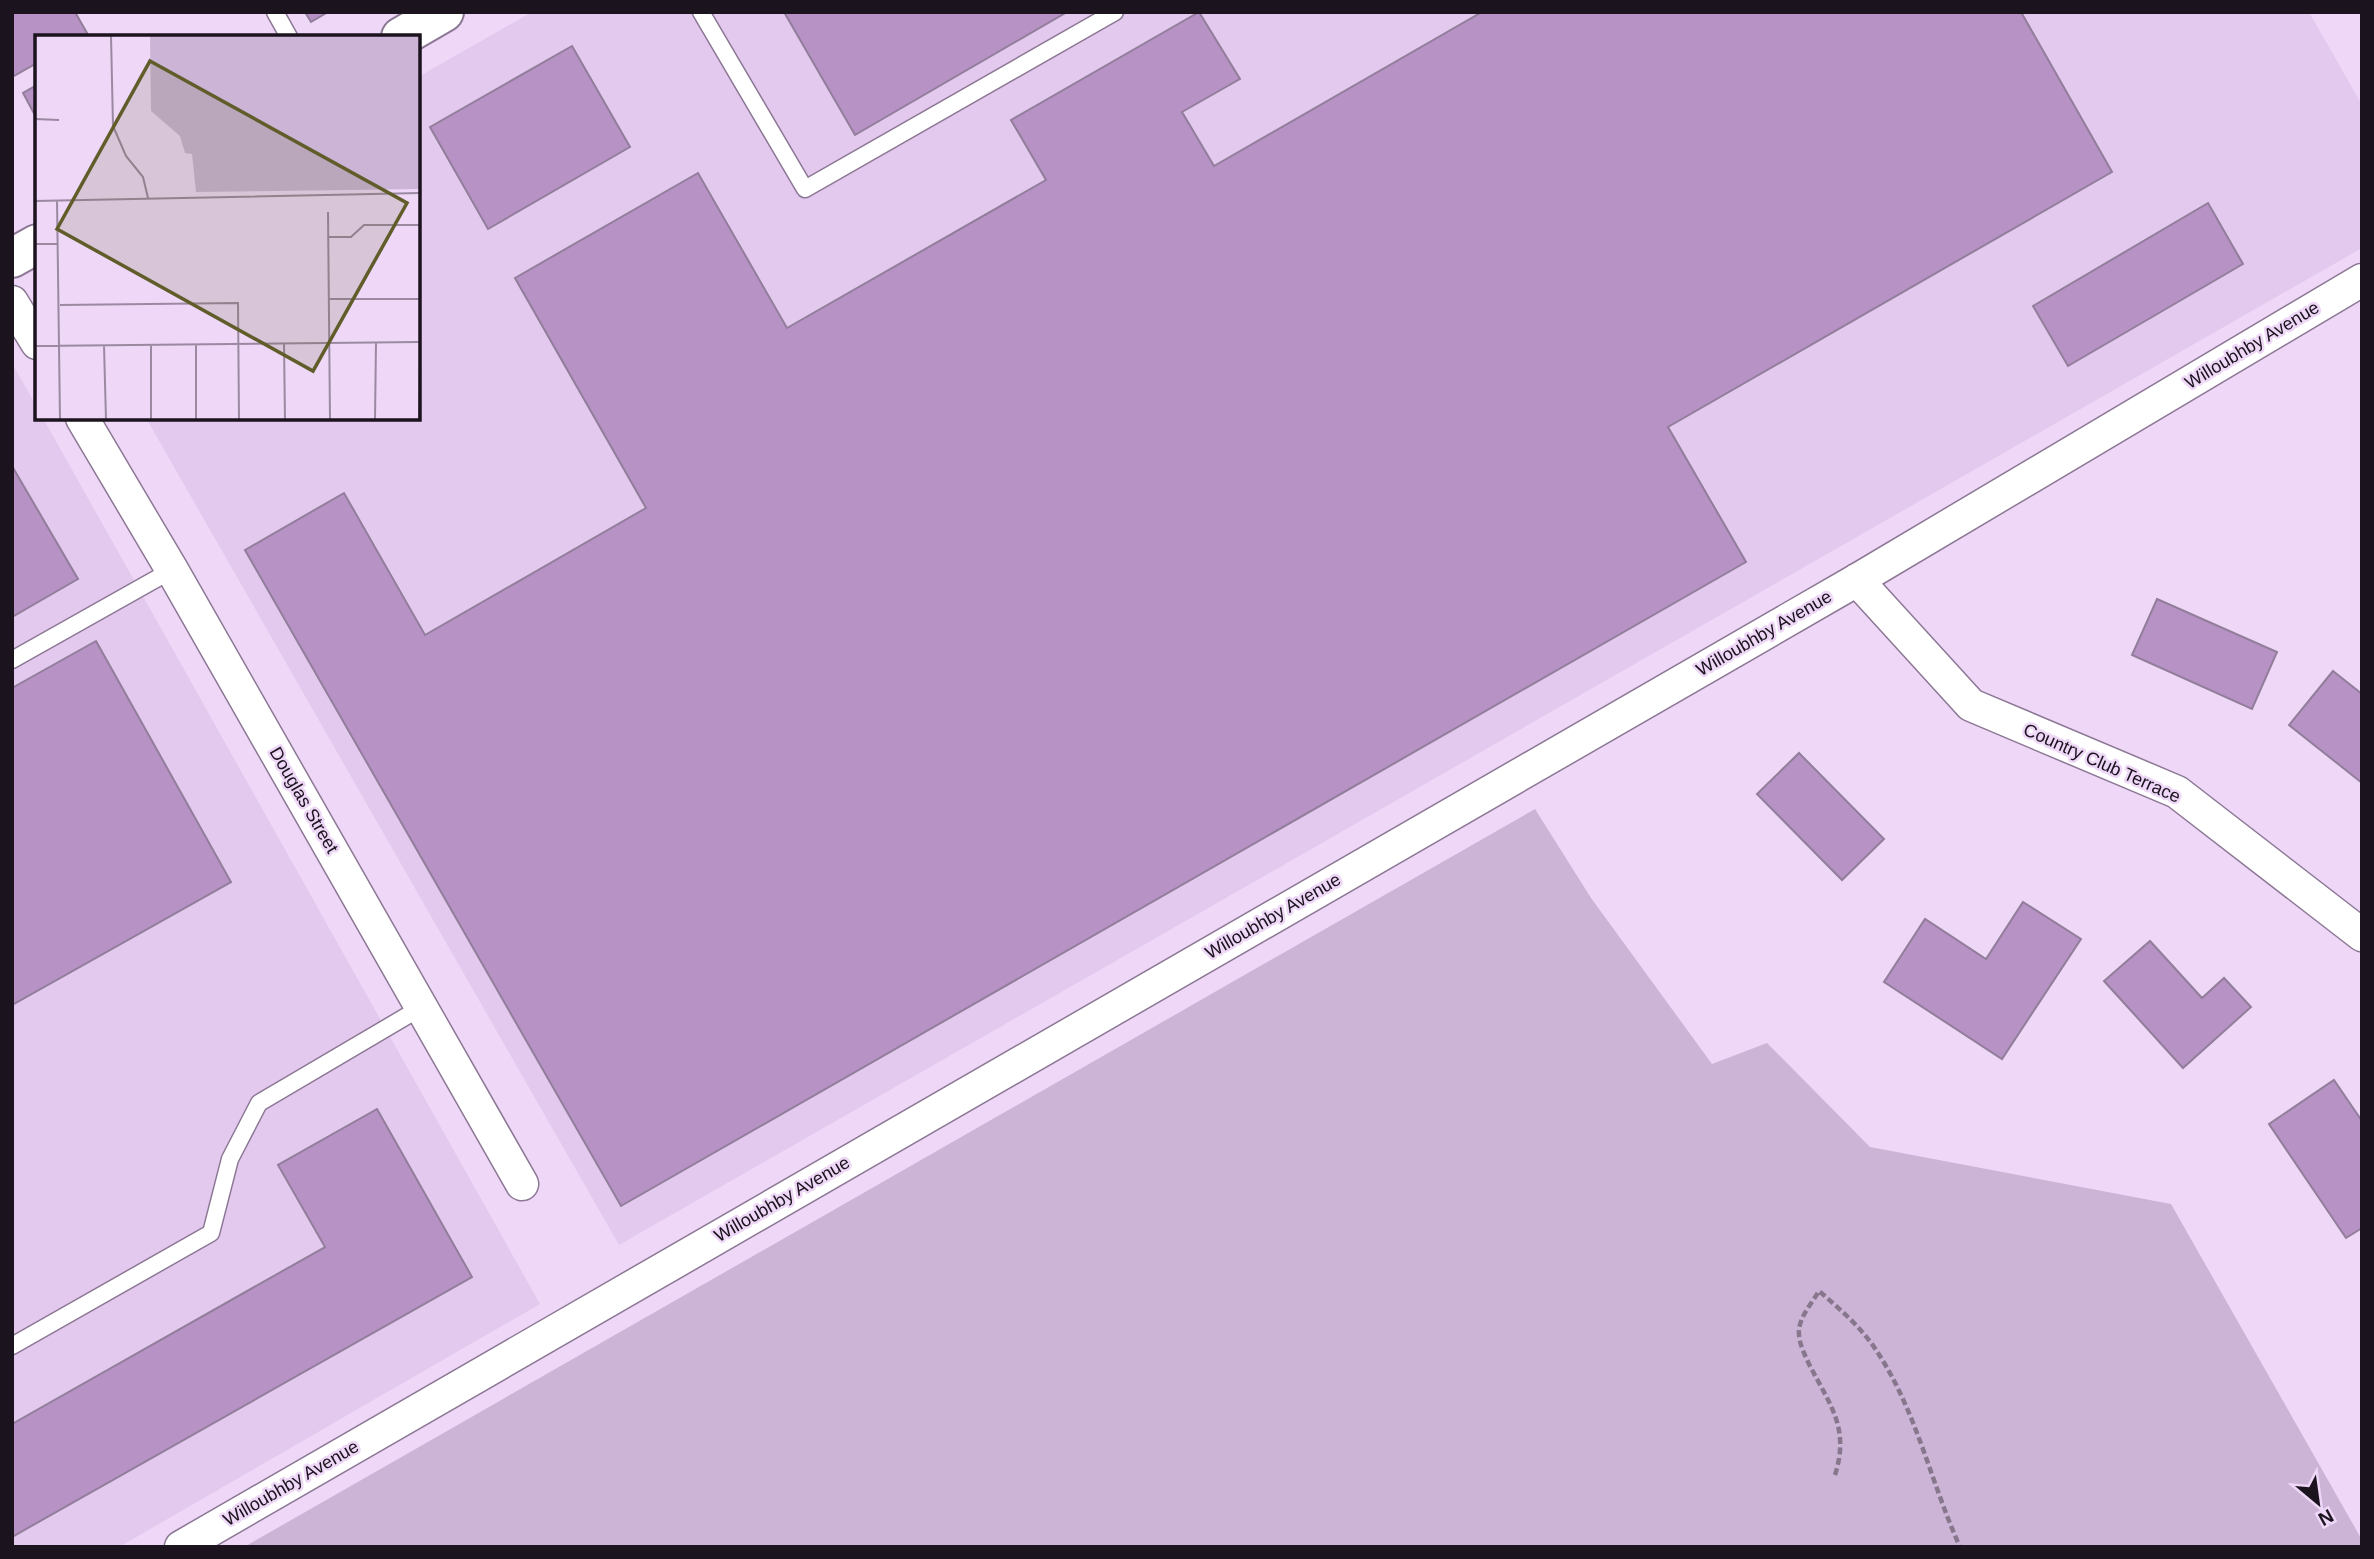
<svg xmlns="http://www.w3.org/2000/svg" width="2374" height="1559" font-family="Helvetica,sans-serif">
<rect width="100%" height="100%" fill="#eed7f7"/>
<!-- built -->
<g fill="#e4c9ef">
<polygon points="532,12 2309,12 2362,105 2362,248 619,1245 146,418 418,418 418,77"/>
<polygon points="12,363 37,407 37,418 43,418 540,1304 119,1547 12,1547"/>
</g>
<!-- green -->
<polygon fill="#ccb4d6" points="1535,809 1591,898 1712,1064 1767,1043 1870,1147 2171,1204 2362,1540 2362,1547 244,1547"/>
<!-- building -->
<g fill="#b692c5" stroke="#927e9b" stroke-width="2">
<polygon points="12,12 75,12 87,33 81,37 37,37 37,63 12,77"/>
<polygon points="305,12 328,12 311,22"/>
<polygon points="784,12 1067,12 855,135"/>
<polygon points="1199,12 1240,79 1182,112 1214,166 1482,12 2021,12 2112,172 1668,427 1746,562 621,1206 245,550 344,493 425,635 646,508 515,278 698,173 787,328 1046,180 1011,120"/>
<polygon points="572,46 630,147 488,229 430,127"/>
<polygon points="37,85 37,119 23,93"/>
<polygon points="2208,203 2243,264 2068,366 2033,306"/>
<polygon points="12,466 78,579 12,617"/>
<polygon points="2157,599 2277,652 2252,709 2132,655"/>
<polygon points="96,641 231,882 12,1005 12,688"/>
<polygon points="2333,671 2362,694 2362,783 2289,725"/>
<polygon points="1799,753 1884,839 1842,880 1757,794"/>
<polygon points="2023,902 2081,939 2002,1059 1884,982 1925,919 1986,959"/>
<polygon points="2150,941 2202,998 2224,978 2251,1007 2183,1068 2104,981"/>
<polygon points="2334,1080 2362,1121 2362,1228 2346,1238 2269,1124"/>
<polygon points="377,1109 472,1277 12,1537 12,1424 325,1247 278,1165"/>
</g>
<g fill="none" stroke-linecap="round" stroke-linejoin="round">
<!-- lane casing -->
<g stroke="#8c7895" stroke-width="19">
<g id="lane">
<polyline points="275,12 289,37"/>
<polyline points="701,12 805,189 1115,12"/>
<polyline points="12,660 172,570"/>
<polyline points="12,1346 211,1233 230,1159 259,1103 422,1007"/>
</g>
</g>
<!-- street casing -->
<g stroke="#8c7895" stroke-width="35">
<g id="street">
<polyline points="12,302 37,343"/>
<polyline points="82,418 172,570 522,1184"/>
<polyline points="1857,580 1971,705 2177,792 2362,935"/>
<polyline points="181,1547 1857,580 2362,280"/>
</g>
</g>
<!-- secondary casing -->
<g stroke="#8c7895" stroke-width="42">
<g id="secondary">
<polyline points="401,37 444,12"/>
<polyline points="12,258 37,244"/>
</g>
</g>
<!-- path -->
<path stroke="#87778d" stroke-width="4.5" stroke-dasharray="7 3.5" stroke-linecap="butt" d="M1835,1475C1850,1428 1830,1405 1809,1364C1804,1353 1798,1342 1799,1329C1801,1315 1812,1303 1819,1291C1841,1310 1863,1329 1878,1353C1917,1413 1931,1483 1960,1547"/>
<!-- lane -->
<use href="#lane" stroke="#fff" stroke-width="16"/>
<!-- street -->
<use href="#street" stroke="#fff" stroke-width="32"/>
<!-- secondary -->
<use href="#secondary" stroke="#fff" stroke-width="38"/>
</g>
<g text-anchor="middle" stroke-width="5" stroke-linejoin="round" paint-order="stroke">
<!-- street labels -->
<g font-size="18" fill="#1b131e" stroke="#eed7f7">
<text transform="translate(2252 345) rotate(-31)" y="6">Willoubhby Avenue</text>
<text transform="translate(1764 633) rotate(-30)" y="6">Willoubhby Avenue</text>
<text transform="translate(2102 763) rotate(24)" y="6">Country Club Terrace</text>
<text transform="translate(304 800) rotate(60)" y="6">Douglas Street</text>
<text transform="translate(1273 916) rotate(-30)" y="6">Willoubhby Avenue</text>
<text transform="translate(782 1199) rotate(-30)" y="6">Willoubhby Avenue</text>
<text transform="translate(291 1483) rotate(-30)" y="6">Willoubhby Avenue</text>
</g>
</g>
<!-- overview -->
<g transform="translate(35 35)">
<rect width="385" height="385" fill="#eed7f7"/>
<path d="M115,0H385V154L161,157L157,119L150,118L145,101L116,76Z" fill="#ccb4d6"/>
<path fill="none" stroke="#9a89a0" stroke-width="2" d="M76,0L78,91L91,121L108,142L113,163M0,84L24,85M22,165L25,385M0,166L385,158M293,177L295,385M293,202H316L329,190H385M0,209H23M294,264H384M25,270L203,268L204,385M249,308L250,385M69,310L71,385M0,311L385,307M116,385V310M161,385V309M340,385L341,307M384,385L385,321"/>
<path fill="#605d2a" fill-opacity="0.15" stroke="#605d2a" stroke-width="3.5" d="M115,26L372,168L278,336L22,194Z"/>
<rect width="385" height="385" fill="none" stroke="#1b131e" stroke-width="3.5"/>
</g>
<!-- border -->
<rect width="2374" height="1559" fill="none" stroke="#1b131e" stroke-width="28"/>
<!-- north arrow -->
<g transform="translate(2318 1503) rotate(151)" stroke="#eed7f7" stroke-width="5" paint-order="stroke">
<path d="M0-5L12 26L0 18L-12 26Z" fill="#1b131e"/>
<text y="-10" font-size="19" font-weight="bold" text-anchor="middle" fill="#1b131e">N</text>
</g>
</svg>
